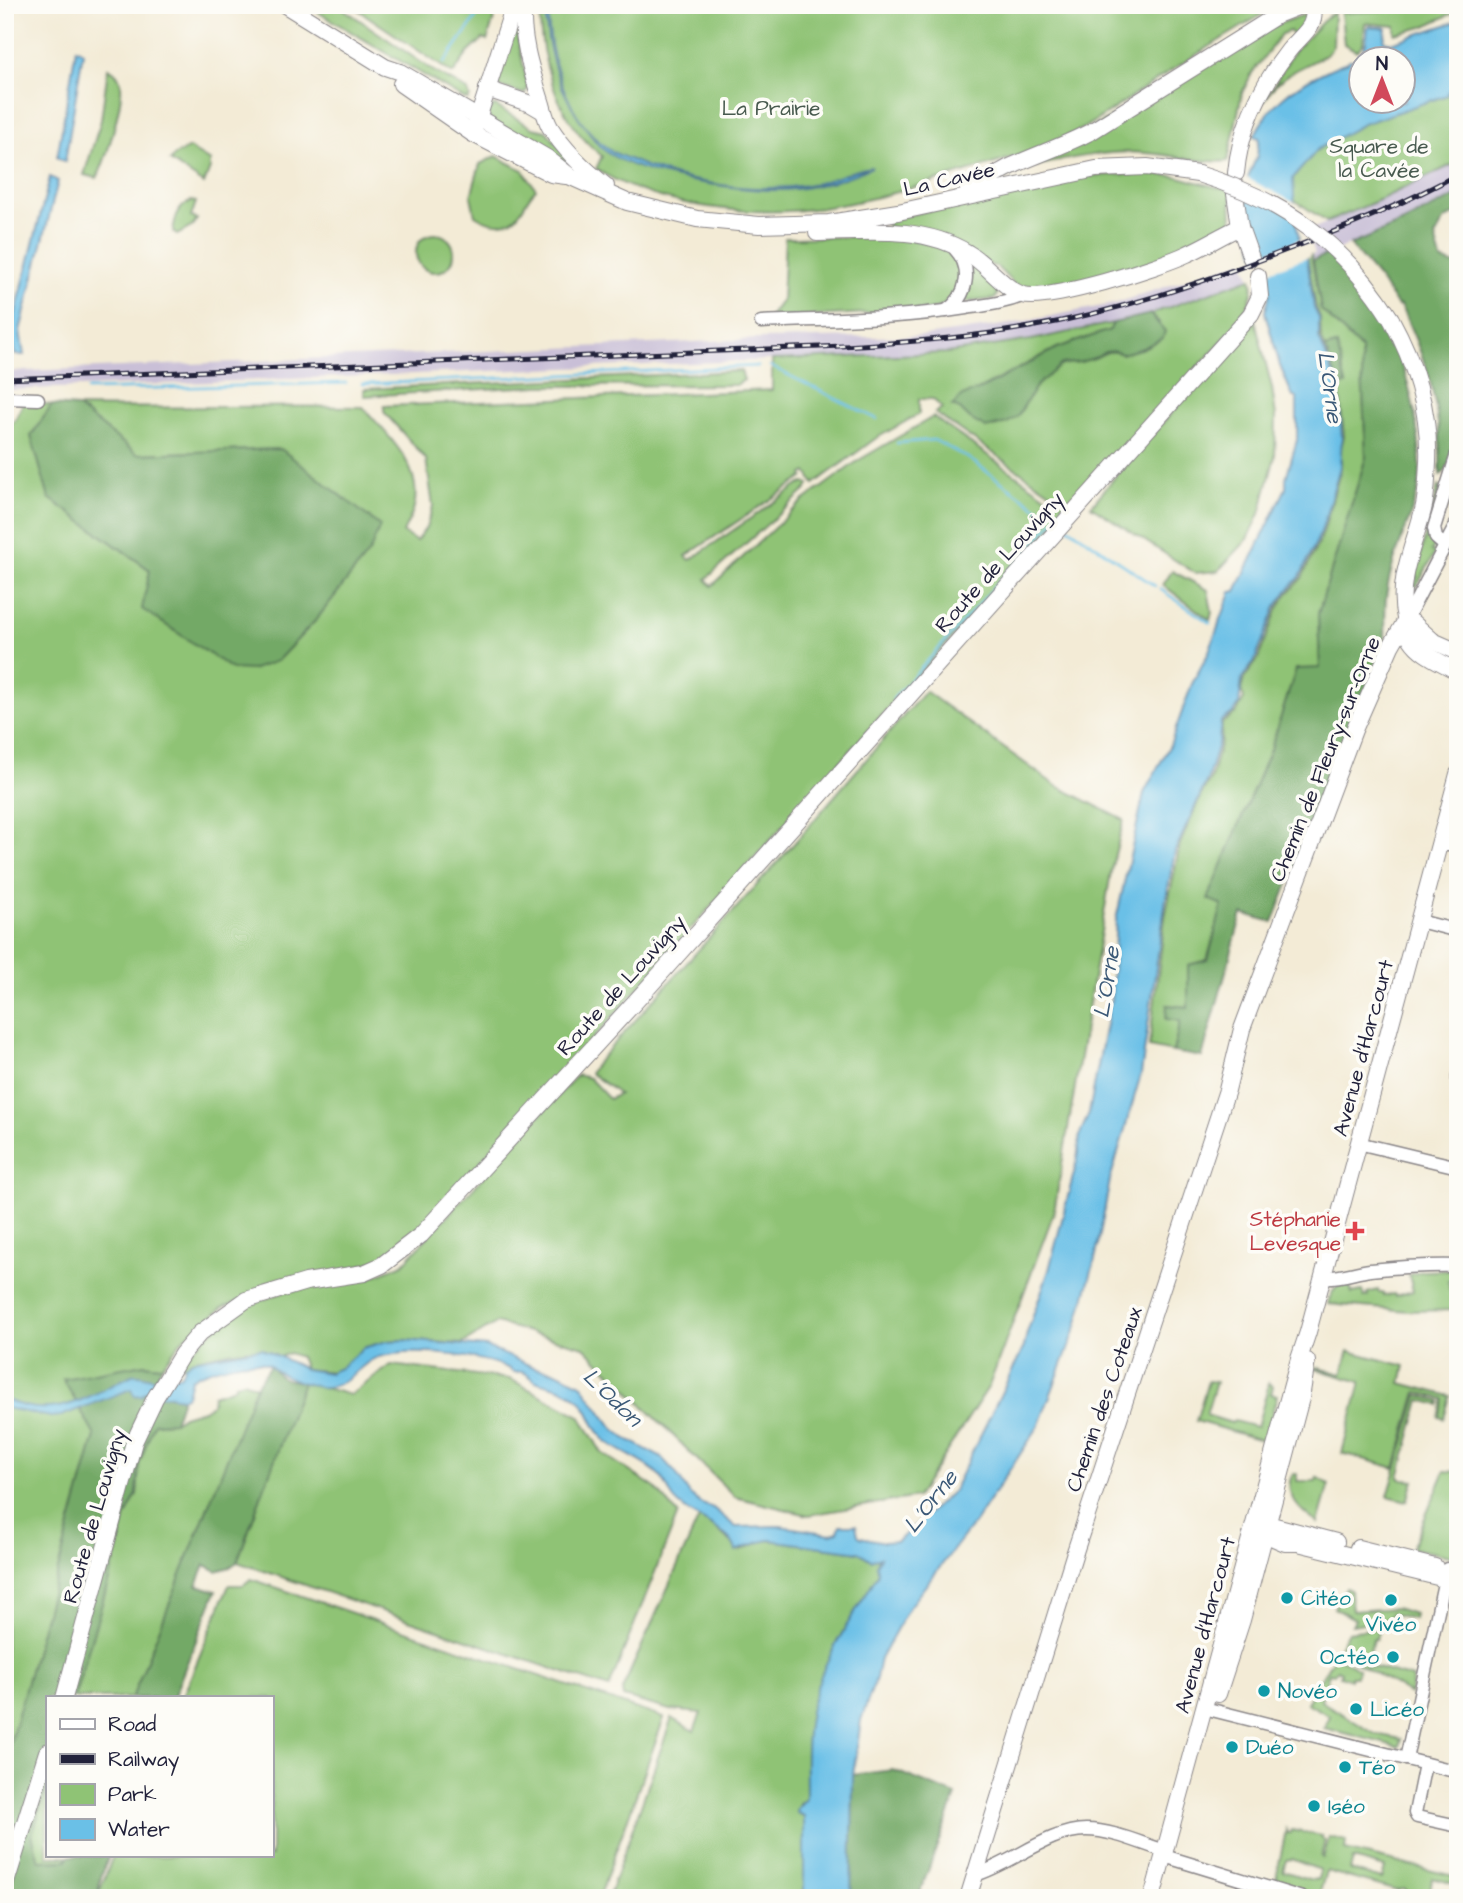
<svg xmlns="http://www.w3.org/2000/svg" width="1463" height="1903" font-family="'Architects Daughter',sans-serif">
<rect width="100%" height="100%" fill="#fdfcf7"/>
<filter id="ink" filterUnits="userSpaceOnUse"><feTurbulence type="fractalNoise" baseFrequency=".0143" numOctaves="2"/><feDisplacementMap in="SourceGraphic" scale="14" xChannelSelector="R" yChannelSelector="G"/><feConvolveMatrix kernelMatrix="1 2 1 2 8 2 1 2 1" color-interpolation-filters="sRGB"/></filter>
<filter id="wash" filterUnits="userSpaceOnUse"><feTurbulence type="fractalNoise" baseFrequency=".00686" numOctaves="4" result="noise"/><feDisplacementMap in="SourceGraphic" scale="28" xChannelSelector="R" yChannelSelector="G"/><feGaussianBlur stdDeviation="1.57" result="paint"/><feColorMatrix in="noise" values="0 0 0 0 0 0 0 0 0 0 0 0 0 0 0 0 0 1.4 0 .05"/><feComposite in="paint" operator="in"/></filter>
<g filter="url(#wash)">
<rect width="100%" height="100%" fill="#f3ebd6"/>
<!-- industrial -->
<g fill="#c9bfd7">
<polygon points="1458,161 1458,195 1404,222 1313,260 1311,255 1315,253 1309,236 1305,237 1303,233 1383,198"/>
<polygon points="1243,261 1251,278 1150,314 1081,331 947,353 5,390 5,372 762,339 925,336 1010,324 1113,304"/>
</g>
<!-- green -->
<g fill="#8fc375" stroke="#587258" stroke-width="2" fill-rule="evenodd">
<polygon points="306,5 338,5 432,70 467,90 470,97 468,100 464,99"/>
<polygon points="351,5 506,5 505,9 495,15 487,41 483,39 468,53 453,74"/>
<path d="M540,5H1278C1241,27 1205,49 1169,72C1141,90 1114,110 1085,127C1045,150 999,162 956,175C858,204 793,223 690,204C657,198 624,187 596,169L602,156C558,122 538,59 540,5Z"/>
<polygon points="1406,5 1458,5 1458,11 1423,27 1395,34 1395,26 1365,23 1363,44 1357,51 1344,44 1341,13 1391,10"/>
<polygon points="1334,13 1333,46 1326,55 1292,72 1276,84 1264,101 1294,51 1329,15"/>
<path d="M1304,15L1309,20L1294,36L1290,31L1281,34L1277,40L1252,73L1242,93L1228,161C1204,164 1171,154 1145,153C1109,150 1071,158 1036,166V160L1270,27Z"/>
<polygon points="512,29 516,30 528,88 524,94 495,85"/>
<path d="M108,68C115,71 120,77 121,85C123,104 106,160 97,178L84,175L101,120Z"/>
<polygon points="1458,89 1458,162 1375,202 1327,222 1293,199 1293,178 1318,149 1339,137 1363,124 1447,95 1448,91"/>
<polygon points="494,105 533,128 546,131 581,172 489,119 486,107 492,109"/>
<polygon points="189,148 210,161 210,168 204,184 170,161 175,155"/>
<path d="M496,156L523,170L536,189C528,196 526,204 520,212C509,229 489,224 475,215L471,196L480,164Z"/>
<polygon points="1139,174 1175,176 1231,191 1232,224 1177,256 1050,292 1018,288 997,267 887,226 887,222 895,218 1084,176"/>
<path d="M191,201L196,202L191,217L197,219L193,226L177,235L173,232C175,217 178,207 191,201Z"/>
<circle cx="435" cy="253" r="19"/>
<path d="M785,238C828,238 910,231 947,249C962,256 964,278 957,292C952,302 941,307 931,310L769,318L782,300Z"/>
<polygon points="1311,255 1321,310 1361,349 1366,457 1318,614 1320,669 1296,669 1272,745 1209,899 1223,905 1207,960 1188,965 1188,1007 1168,1005 1180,1021 1173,1052 1149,1047 1165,917 1180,844 1200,797 1211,778 1221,741 1222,723 1237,712 1244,699 1241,690 1244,679 1257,661 1278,608 1288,593 1302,578 1323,533 1341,468 1341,447 1344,437 1339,386 1346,385 1336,345 1325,348 1321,338 1320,318 1316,307 1307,257"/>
<polygon points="976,264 1000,289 995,299 965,302 971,269"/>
<path d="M1251,278C1258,297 1241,316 1231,331L862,737L574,1060L528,1104L450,1198L405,1245L378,1260L356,1267L225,1306L183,1339L162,1366L143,1364L95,1436L5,1761V429L15,420L23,403L52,405L31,436L49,498L277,661L315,621L370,551L281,449L137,454L77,407C173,409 268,405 363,407C387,435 424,467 414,507C412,516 406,525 403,533L416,541L426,528L433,506L426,459L384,412V406L772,390V360L947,353L1031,340L1113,323L1110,330L1057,348L974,392L960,409C1006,457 1020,396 1050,372C1063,362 1077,363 1091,359C1104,355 1108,348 1122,354L1143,348L1163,338L1159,322L1150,314ZM919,399H933L942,408L935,413L1060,499L1056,503L933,417L859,460L803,501L712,586L706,579L807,489L809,484L804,483L799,485L690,560L686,556L804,477L803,474L807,472L814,484L875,439L919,414Z"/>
<polygon points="1255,320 1272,388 1276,416 1275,456 1260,514 1248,539 1218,571 1195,573 1091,506 1124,466"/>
<polygon points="741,371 744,380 736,385 539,386 364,396 364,389"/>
<path d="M1438,486L1441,489C1436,508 1422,534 1437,549L1434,547L1431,551L1435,553L1413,593L1414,582L1417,576H1415Z"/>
<polygon points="1172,571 1208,590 1212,612 1210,620 1163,585"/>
<path d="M925,691L1055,785L1124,820L1112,866L1054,1212L989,1386L917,1497L808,1515L735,1497L584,1347L496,1323L462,1344L404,1340L387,1341L363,1348L355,1357L334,1372L305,1369L300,1357L289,1353L280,1357C256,1341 218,1355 192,1360L185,1365L179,1364L185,1356L235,1310L287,1291L367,1279L403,1264L577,1075L589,1078L609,1099L619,1094L590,1073L595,1065L784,855Z"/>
<path d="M1458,1270V1278L1448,1281L1450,1291L1458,1290V1310L1408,1311L1328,1304C1331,1291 1336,1285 1349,1282L1352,1293L1362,1291L1364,1297L1368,1296L1367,1293L1378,1290L1379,1293H1383L1384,1296L1394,1294L1395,1296L1413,1291L1409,1275L1423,1271Z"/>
<polygon points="1349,1351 1405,1366 1401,1383 1450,1396 1444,1419 1439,1417 1444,1399 1417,1392 1395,1468 1342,1453 1361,1382 1315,1369 1315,1367 1342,1374"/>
<polygon points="391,1365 510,1379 580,1416 602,1453 655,1488 678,1514 609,1688 237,1562 303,1382 350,1395"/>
<polygon points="243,1381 257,1386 132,1698 74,1698 118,1549 125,1518 137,1494 139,1464 154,1423 174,1422 183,1416 203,1410 212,1404 213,1395 234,1388 235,1384"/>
<polygon points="1208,1381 1216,1382 1206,1415 1232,1423 1234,1421 1257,1427 1269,1383 1273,1386 1271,1394 1277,1395 1265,1441 1196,1421"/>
<polygon points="1418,1395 1440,1401 1439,1405 1420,1400 1399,1477 1403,1480 1414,1481 1407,1501 1388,1496"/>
<polygon points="1445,1471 1458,1472 1458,1558 1412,1548"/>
<path d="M1293,1474H1297V1481H1316L1317,1477L1329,1484L1318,1523C1302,1513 1281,1494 1293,1474Z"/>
<polygon points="699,1518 717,1529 740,1551 760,1542 769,1540 859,1552 869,1559 880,1557 877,1563 878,1574 837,1642 825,1668 806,1799 800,1804 798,1813 804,1816 804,1898 608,1898 672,1718 694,1731 701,1713 670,1710 623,1697 622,1690"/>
<polygon points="251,1579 664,1718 599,1898 97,1898 113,1856 271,1856 271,1698 182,1698 229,1585 243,1585"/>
<polygon points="1345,1588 1350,1590 1352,1611 1396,1608 1414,1614 1413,1619 1391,1613 1389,1619 1352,1625 1355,1619 1334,1608"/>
<polygon points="1379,1628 1376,1639 1373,1639 1366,1665 1413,1678 1410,1694 1337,1651 1348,1632"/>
<polygon points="1335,1655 1359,1669 1356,1676 1351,1676 1350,1679 1340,1676 1341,1672 1337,1670 1334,1674 1329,1673 1321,1701 1375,1734 1401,1739 1399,1747 1324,1728 1330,1716 1307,1703"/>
<polygon points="47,1788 47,1856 69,1856 67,1860 38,1861 32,1834"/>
<path d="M1286,1830L1287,1833H1290L1291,1830L1322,1836V1839L1325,1840L1321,1857L1323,1858L1329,1837L1346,1841L1345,1850L1458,1877V1885L1432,1878L1430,1892L1453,1895L1452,1898C1436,1898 1417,1900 1404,1889L1397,1891L1326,1871L1319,1896L1275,1883ZM1291,1859L1320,1870L1318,1879L1312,1880L1283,1871L1286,1860ZM1353,1859L1385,1868L1382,1879L1350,1870Z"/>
</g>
<!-- forest -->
<g fill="#73a966" stroke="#4a6650" stroke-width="2">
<path d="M1458,195V213L1445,219L1435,237L1441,260L1458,266V403L1455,405L1451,424L1457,429L1451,449L1453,452L1446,471L1440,475C1442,408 1429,365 1400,305L1398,306L1379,279L1350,245L1404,222Z"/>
<path d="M1330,253C1383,307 1409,361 1418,436C1420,453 1422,473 1418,490C1410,524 1392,556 1387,591C1384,607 1386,624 1385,639L1273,922L1242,914L1202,1057L1173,1052L1180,1021L1166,1019L1167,1005L1188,1007V965L1208,960L1222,905L1208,899L1272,745L1296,669L1320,668L1318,614L1366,457L1361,349L1321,310L1313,260Z"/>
<polygon points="1150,314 1165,331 1163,338 1143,348 1122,354 1114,351 1105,352 1097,357 1081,362 1062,364 1037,385 1017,417 1007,423 986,428 970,419 960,409 952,406 962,396 983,388 1057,348 1110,330 1113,323"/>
<polygon points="1337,345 1346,385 1339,386 1325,348"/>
<polygon points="52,405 77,407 137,454 281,449 380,526 370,551 315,621 277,661 251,670 232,669 142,609 150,570 49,498 31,436"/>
<polygon points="143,1364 162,1366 148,1393 182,1398 174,1422 154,1423 139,1464 137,1494 125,1518 118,1549 74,1698 47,1698 47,1788 32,1834 39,1861 67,1860 69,1856 109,1856 101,1877 97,1898 5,1898 5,1761 95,1436 63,1379"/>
<path d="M270,1365C282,1381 285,1380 303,1382L237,1562L230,1567L217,1571L205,1565L197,1585L216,1591L173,1698H132L256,1386Z"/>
<polygon points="893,1770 956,1795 918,1898 851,1898 853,1775"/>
</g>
<!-- water -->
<g fill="#6ac0e7" stroke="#467191" stroke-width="2" fill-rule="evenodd">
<path d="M545,5H548C547,54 566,118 607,148C612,153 620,155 626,158C680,183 749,194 808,185C829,182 855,168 872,167C849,177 821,186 795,189C750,194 640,178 604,150C597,145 592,136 587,129C559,93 546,51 545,5Z"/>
<path d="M1458,21V89L1448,91L1447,95L1363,124L1318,149L1293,178L1295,214L1299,239L1307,257L1314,308L1319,318V338L1337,384L1342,437L1340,467L1321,532L1300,577L1287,591L1276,607L1254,662L1242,678L1239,705L1234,712L1221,721L1219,740L1208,778L1175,851L1166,898L1141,1074L1110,1180L1096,1255L1077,1326L1038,1427L975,1522L909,1607L880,1659L876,1678L861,1720L853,1775L851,1898H804V1816L797,1813L798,1808L806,1799C806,1767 804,1734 812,1703C823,1657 854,1615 878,1574L876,1565L880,1557L871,1560L859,1552L769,1540L760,1542L736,1551C732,1529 687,1517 673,1498C668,1490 666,1482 659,1475C644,1460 622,1454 606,1441C592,1429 591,1409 577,1398C564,1387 552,1386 538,1382C532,1380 530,1375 525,1373C519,1370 520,1373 514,1372C513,1372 507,1367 505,1367C479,1356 424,1350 395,1354C388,1355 376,1356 370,1361C355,1371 340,1390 320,1387C304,1384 288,1378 275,1370C269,1366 274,1367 267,1364C251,1357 205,1369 191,1379L187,1395L182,1398L145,1392L141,1396L134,1395L131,1389L61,1416L51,1417L5,1408V1399C53,1423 89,1396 132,1375C142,1373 147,1378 156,1379C164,1380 174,1377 181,1375L185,1365L192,1360L261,1348L305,1369L329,1373L340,1368L363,1348L387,1341L404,1340L487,1347L536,1368L554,1371L581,1384L613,1428L625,1438L662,1458L675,1472L690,1495L702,1504L713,1508L736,1527L780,1526L831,1534L838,1532L840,1525H856L858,1535L860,1537L885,1542L898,1541L953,1491L1024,1347L1027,1333L1049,1270L1077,1161L1080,1134L1089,1113L1111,998L1116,920L1144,793L1170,745L1192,684L1208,654L1231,592L1236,591L1286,488V478L1297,440V397H1293L1280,366L1265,312L1270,293L1254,249L1244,207L1246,182L1257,156L1259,138L1254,136C1270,104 1290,88 1322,73C1331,69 1339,64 1348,62L1349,60H1355C1367,51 1366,39 1368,26L1386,28L1384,41L1391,43ZM1362,60H1404V102H1362Z"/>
<polygon points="76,48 83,52 65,162 57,158"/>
<polygon points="50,177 58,181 20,331 24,355 15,355 11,331"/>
</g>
<!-- pier -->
<g fill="#f3ebd6">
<polygon points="1245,177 1297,204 1298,214 1240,195"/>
<polygon points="1303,238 1310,256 1260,275 1253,257"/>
</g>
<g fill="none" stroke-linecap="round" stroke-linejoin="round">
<!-- stream -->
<g stroke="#6ac0e7" stroke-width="2.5">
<polyline points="444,63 485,5"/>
<polyline points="770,366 877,419"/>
<polyline points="362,384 758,366"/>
<polyline points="87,390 346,383"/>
<polyline points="897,443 934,440 968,458 1046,514"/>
<polyline points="1069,505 1082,491"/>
<polyline points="1068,527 1155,586"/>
<polyline points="1160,589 1210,623"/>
<polyline points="893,699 1063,511"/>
<polyline points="113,1895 132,1898"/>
</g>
</g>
</g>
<g filter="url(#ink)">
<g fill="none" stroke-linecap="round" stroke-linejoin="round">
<!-- street casing -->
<g stroke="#8a8688" stroke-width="15">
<g id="street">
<path d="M946,311C968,296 973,268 955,249"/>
<path d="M761,322C829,319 898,319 966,308C986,305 1005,303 1024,295"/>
<polyline points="5,398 38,399"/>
<polyline points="1444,545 1436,538 1434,528 1458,451"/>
<polyline points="1406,620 1458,521"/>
<polyline points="1440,845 1458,845"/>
<polyline points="1419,921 1458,931"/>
<polyline points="1458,1075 1458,1096"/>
<polyline points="1358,1143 1458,1167"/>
<path d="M1322,1277C1339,1279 1354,1272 1370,1270C1400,1267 1428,1265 1458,1266"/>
<polyline points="1212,1710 1458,1772"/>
<polyline points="1406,1759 1447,1569"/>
<polyline points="1425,1764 1415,1813 1417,1817 1458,1826"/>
<polyline points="1164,1856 1302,1898"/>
<path d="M975,1875C1010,1865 1049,1830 1086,1830C1112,1830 1140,1843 1165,1851"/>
</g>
</g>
<!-- secondary casing -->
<g stroke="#8a8688" stroke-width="18">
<g id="secondary">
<polyline points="285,5 385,67 400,72 547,158 571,177 627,202 697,219 759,225 829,223 898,212 1096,169 1147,167 1198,174"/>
<path d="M523,5C521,39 531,69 541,101C544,110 545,118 550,127C565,151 584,169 606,186"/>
<polyline points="401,84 473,134 551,174 566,176"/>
<polyline points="487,89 531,104 543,111"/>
<polyline points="476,125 514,5"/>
<path d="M1236,173C1240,127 1261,86 1289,50C1301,35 1319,26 1312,5"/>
<path d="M968,188C985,183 997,173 1012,166C1038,154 1066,145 1092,131L1279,14L1302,5"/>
<polyline points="1235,194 1240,227 1251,258"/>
<path d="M817,233C868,232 923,225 968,253C986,263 1004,289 1023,295C1048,302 1160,267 1187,254C1205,246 1222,235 1240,227"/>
<path d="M1391,319C1415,363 1430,412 1428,462C1427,478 1427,495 1423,510C1414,546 1396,581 1405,618C1407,625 1407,633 1411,639C1421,655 1442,662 1458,672"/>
<polyline points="1406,620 1412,622 1433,641 1458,652"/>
<polyline points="1260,1522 1336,1542"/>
<polyline points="1257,1531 1285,1543 1298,1543 1458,1582"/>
<polyline points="1358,1548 1435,1567"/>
<polyline points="1218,1694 1242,1620 1301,1398 1307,1361"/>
<polyline points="64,1698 134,1442 155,1398 182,1354 200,1333 246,1300 306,1282 364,1273 382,1265 421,1235 645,991 1251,314 1260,296 1258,276"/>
<polyline points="5,1886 47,1752"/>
<polyline points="968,1898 1075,1552 1227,1090 1242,1029 1354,730 1391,646 1406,620"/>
<polyline points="1152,1898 1299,1359 1308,1332 1458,774"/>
</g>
</g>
<!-- street -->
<use href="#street" stroke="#fff" stroke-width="12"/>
<!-- secondary -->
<use href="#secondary" stroke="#fff" stroke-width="16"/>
<!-- rail casing -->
<g stroke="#22223b" stroke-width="5">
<path id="rail" d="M5,379L820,347C890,344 960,339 1030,327C1117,312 1201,283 1284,251C1343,229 1402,205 1458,174"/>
</g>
<!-- rail -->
<use href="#rail" stroke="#fdfcf7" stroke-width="2.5" stroke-dasharray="8" stroke-linecap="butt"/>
<!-- secondary-bridge casing -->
<g stroke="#8a8688" stroke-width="18" stroke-linecap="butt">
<path id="secondary-bridge" d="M1198,174C1284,200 1343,243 1391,319"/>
</g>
<!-- secondary-bridge -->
<use href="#secondary-bridge" stroke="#fff" stroke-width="16"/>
</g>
</g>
<!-- markers -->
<path fill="#e0444e" stroke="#fdfcf7" stroke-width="2.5" d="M1351.5 1220.5h7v7h7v7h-7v7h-7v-7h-7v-7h7z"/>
<g fill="#0f9aa8" stroke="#fdfcf7" stroke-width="2.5">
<circle cx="1287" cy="1598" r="7"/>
<circle cx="1391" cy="1600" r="7"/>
<circle cx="1393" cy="1657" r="7"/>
<circle cx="1264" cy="1691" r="7"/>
<circle cx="1356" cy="1709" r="7"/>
<circle cx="1232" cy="1747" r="7"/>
<circle cx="1345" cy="1767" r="7"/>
<circle cx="1314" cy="1806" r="7"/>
</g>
<g text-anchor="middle" stroke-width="7" stroke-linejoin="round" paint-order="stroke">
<!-- park labels -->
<g font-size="21" fill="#485a4f" stroke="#fdfcf7">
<text x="771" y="115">La Prairie</text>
<text x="1379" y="153">Square de<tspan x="1379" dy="24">la Cavée</tspan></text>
</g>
<!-- street labels -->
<g font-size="21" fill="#22223b" stroke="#fdfcf7">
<text transform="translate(949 179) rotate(-13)" y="7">La Cavée</text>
<text transform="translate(999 562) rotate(-48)" y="7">Route de Louvigny</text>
<text transform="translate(1325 759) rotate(-68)" y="7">Chemin de Fleury-sur-Orne</text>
<text transform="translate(621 985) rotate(-48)" y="7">Route de Louvigny</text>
<text transform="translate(1363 1048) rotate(-75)" y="7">Avenue d'Harcourt</text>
<text transform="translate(1104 1399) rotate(-71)" y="7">Chemin des Coteaux</text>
<text transform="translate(94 1516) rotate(-74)" y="7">Route de Louvigny</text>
<text transform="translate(1205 1625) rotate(-75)" y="7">Avenue d'Harcourt</text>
</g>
<!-- health labels -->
<g font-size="21" fill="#be3a42" stroke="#fdfcf7" text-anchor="end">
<text x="1341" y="1226">Stéphanie<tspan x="1341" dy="24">Levesque</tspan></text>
</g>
<!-- culture labels -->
<g font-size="21" fill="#0d838f" stroke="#fdfcf7" text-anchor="start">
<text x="1301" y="1605">Citéo</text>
<text x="1391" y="1631" text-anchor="middle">Vivéo</text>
<text x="1379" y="1664" text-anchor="end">Octéo</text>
<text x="1278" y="1698">Novéo</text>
<text x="1370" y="1716">Licéo</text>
<text x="1246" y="1754">Duéo</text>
<text x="1359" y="1774">Téo</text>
<text x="1328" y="1813">Iséo</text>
</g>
<!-- water labels -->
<g font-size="23" font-style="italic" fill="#3b5977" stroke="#fdfcf7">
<text transform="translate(1331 387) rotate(82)" y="8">L'Orne</text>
<text transform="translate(1106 982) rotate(-81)" y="8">L'Orne</text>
<text transform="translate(613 1397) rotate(44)" y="8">L'Odon</text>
<text transform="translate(930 1501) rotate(-52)" y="8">L'Orne</text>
</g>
</g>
<!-- margin -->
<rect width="1463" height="1903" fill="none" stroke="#fdfcf7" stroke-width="28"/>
<!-- legend -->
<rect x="46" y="1696" width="228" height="161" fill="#fdfcf7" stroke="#a5a5ac" stroke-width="2"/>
<rect x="60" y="1719" width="35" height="10" fill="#ffffff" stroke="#a5a5ac" stroke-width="2"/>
<text x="108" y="1731" font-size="21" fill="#22223b">Road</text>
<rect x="60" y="1754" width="35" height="10" fill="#22223b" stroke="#a5a5ac" stroke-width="2"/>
<text x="108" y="1766" font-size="21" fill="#22223b">Railway</text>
<rect x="60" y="1784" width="35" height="21" fill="#8fc375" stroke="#a5a5ac" stroke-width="2"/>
<text x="108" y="1801" font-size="21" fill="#22223b">Park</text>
<rect x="60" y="1819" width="35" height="21" fill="#6ac0e7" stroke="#a5a5ac" stroke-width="2"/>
<text x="108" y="1836" font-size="21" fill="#22223b">Water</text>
<!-- north arrow -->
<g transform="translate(1382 80)"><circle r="33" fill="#fdfcf7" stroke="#a5a5ac" stroke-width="2"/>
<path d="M0-5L12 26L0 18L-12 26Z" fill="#d1495b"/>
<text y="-10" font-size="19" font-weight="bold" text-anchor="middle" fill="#22223b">N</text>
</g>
</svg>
